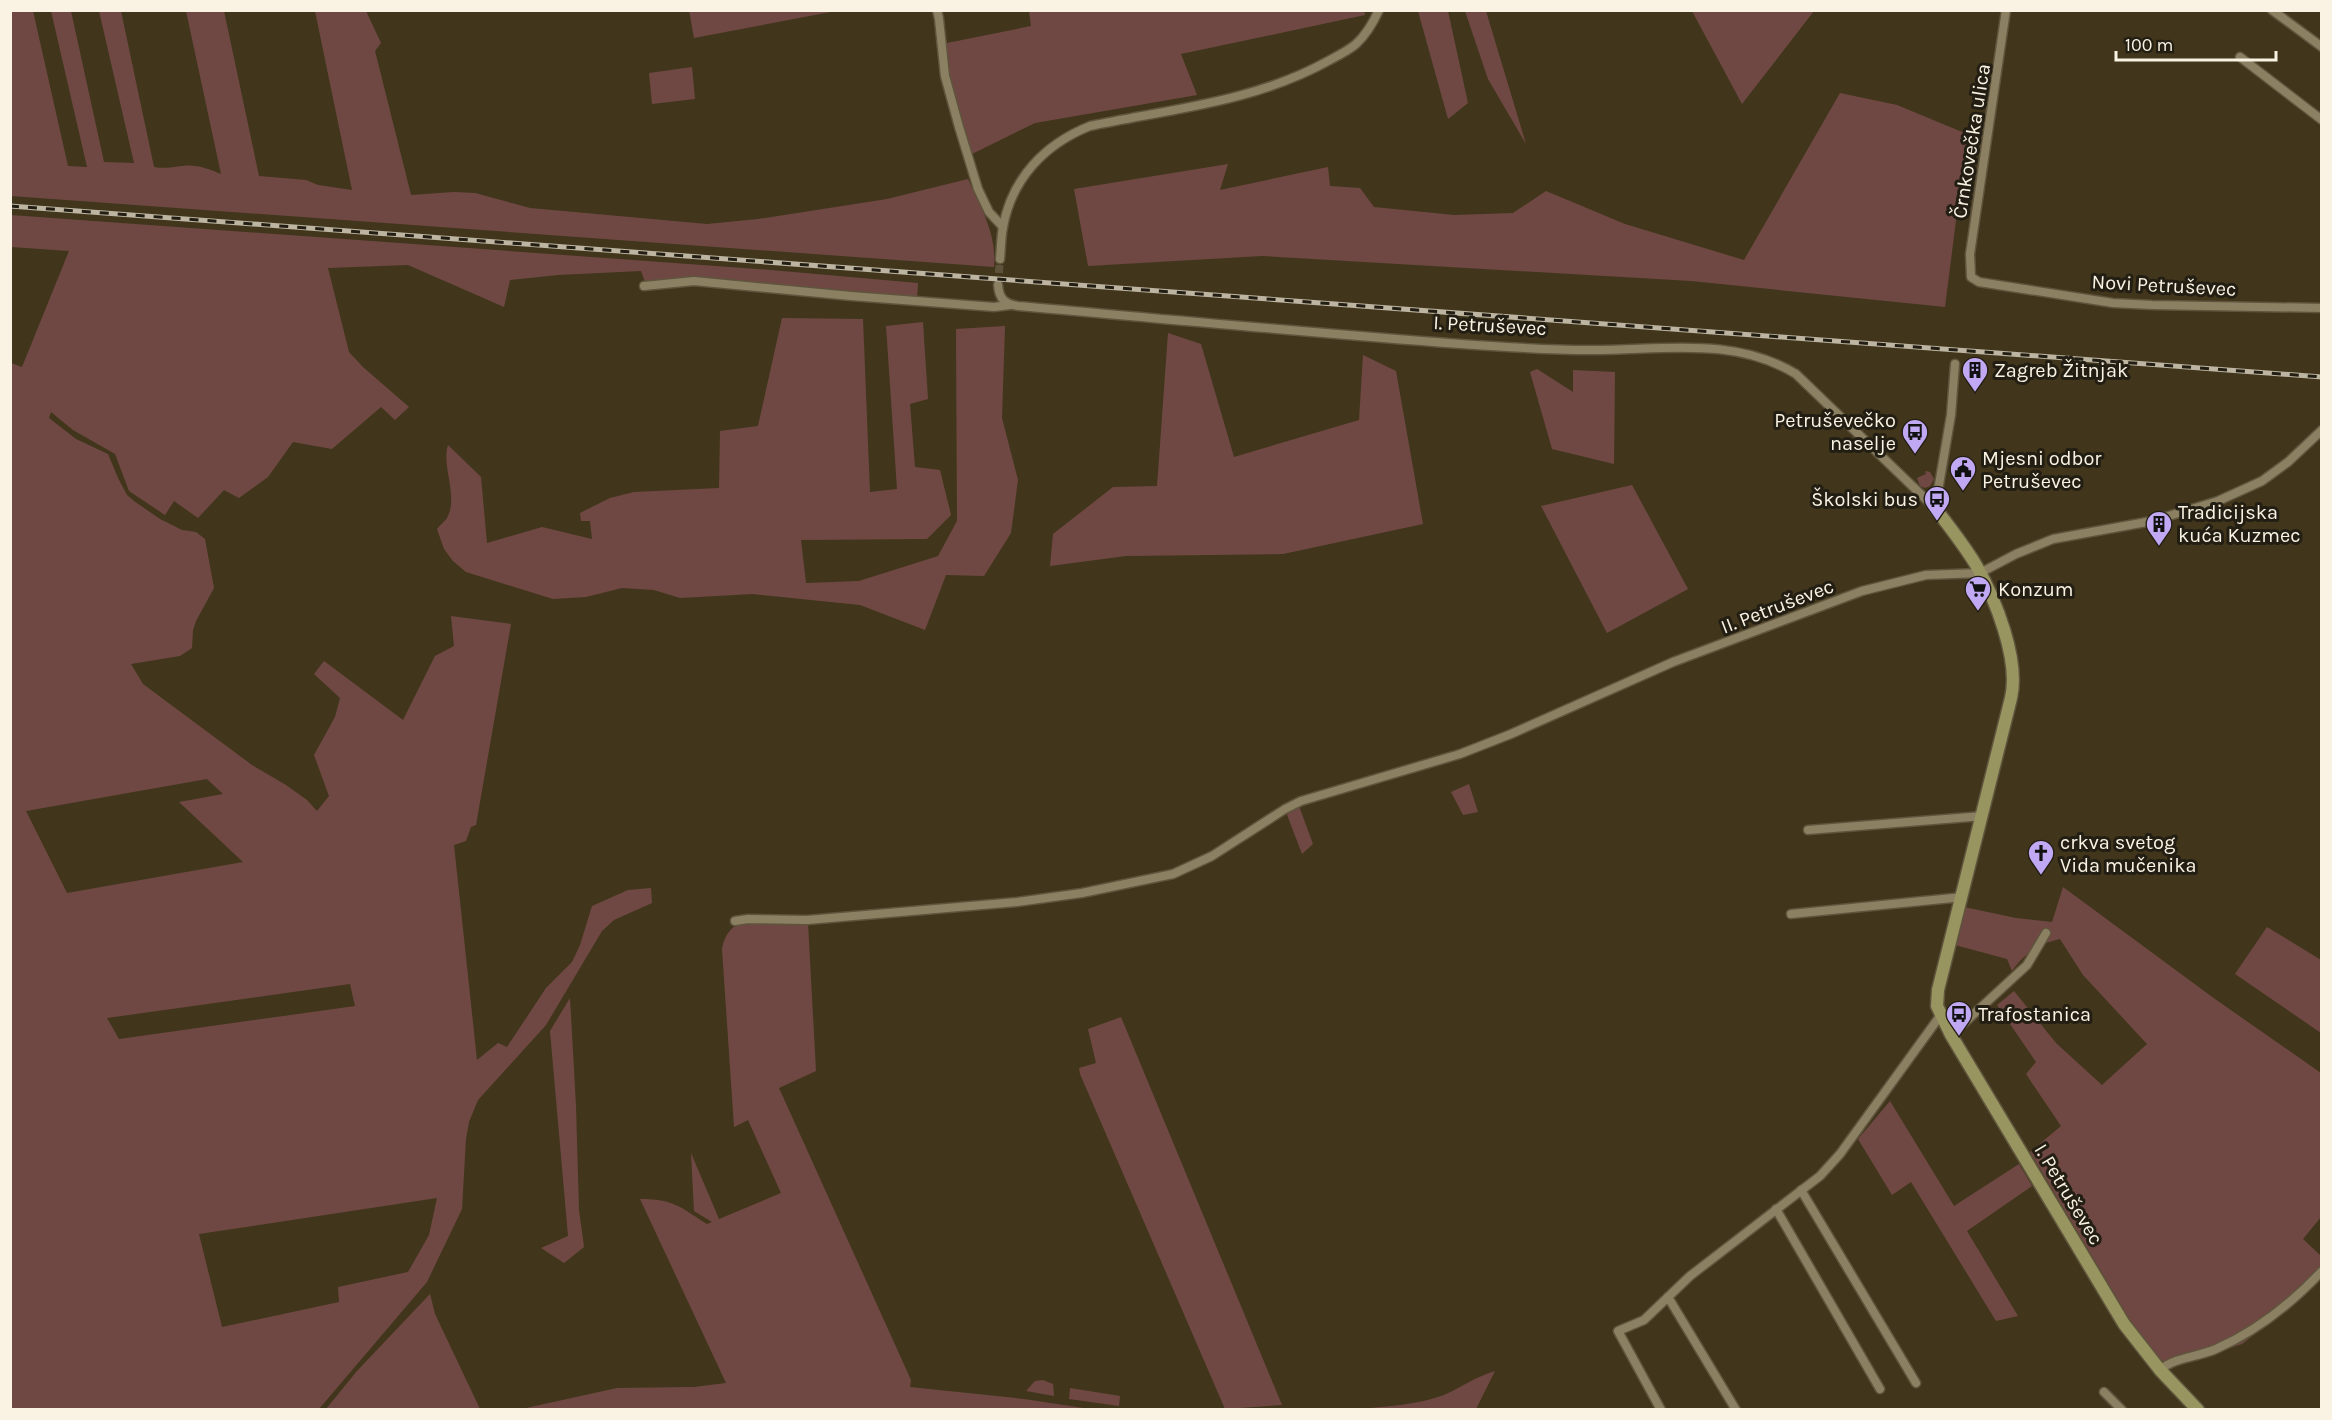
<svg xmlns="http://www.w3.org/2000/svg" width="2332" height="1420" font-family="Karla,sans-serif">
<rect width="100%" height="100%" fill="#41361c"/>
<!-- green -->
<g fill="#704843" fill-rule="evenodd">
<polygon points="689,10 836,10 836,11 694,38"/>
<polygon points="1364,10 1365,15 1181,54 1197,95 1035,123 970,155 942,44 1031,26 1029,11"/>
<path d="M10,11H33L68,166L87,167L51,11H71L104,162L134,163L99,11H121L154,167C165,169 172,167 183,166C196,164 209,169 221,174L186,11H224L259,176L306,180L318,185L352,190L315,11H366L381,43L375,51L411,195L454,192L475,193L530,208L707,224L758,219L887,199L968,179C981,208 997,234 994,267L11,196Z"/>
<polygon points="1418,11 1448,11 1468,103 1448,119"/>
<polygon points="1465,11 1486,11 1526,144 1488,79"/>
<polygon points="1692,11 1814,11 1742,104"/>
<polygon points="692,67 695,99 652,104 649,73"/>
<polygon points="1840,93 1897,105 1967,134 1945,307 1691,281 1262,256 1088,266 1074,189 1228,164 1220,190 1328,167 1330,186 1360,188 1374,207 1454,215 1513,213 1546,191 1625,224 1744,260"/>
<path d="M11,215L771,270L918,283L917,299L645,282L641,271L558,275L510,280L504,307L408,265L328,268L349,352L363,367L409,407L395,420L381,407L332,449L293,442L268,477L239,498L224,490L198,518L174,501L165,515L129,491L115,454L73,430L51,412L49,418L76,439L108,454L118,478L127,495L134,501L160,519L182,530L196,532L205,539L214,588L196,621L193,630L192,648L180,656L131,664L143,684L252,765L286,785L307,800L317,811L329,796L314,755L335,717L340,698L314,674L324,661L403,720L435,656L454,646L451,616L511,624L476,825L471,827L466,841L454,845L477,1060L498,1043L507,1047L546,988L572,962L580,945L592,906L628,890L651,888L652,903L614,920L602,931L546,1025L478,1100L469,1122L466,1139L462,1209L427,1282L319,1409H11V363L22,367L69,251L11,247V250ZM207,779L223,794L179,802L243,862L67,893L26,811ZM350,984L355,1006L119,1039L107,1018ZM437,1198L429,1235L408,1272L338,1287L339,1302L222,1327L199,1234Z"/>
<path d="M782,318L863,319L870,492L897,489L886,326L923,322L928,399L910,404L915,467L940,470L951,515L927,539L801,540L806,583L859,581L938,556L957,521L956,329L1005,326L1002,418L1018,480L1011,533L984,576L946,575L925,630L860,605L753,594L680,598L654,590L622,588L586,597L553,599L466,572L453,561L444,549L437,529C440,525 445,521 447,518C459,496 441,466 448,445L481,477L487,543L542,527L592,539L590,521H581L580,513L610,498L634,492L719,488L720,431L758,426Z"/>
<polygon points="1168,333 1201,344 1234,457 1359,420 1363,355 1396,371 1423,524 1283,554 1126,556 1050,566 1053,534 1113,487 1157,486"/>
<polygon points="1537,369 1573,392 1573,370 1615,372 1614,464 1552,449 1530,372"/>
<polygon points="1925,471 1930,472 1934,479 1930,486 1925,488 1920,486 1917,478 1926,474"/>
<polygon points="1632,485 1688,589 1607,633 1541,506"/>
<polygon points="1469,784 1478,812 1463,815 1451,792"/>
<polygon points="1299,806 1313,844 1302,854 1286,812"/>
<path d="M2063,887L2215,999L2321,1073V1217L2303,1239L2321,1256V1266L2302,1297L2242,1344L2169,1368L2148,1346L2130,1320L2030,1152L2061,1126L2026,1074L2036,1062L1997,1005L2014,991L2056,1043L2102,1085L2147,1044L2083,975L2060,939C2038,944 2025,953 2012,971L2007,959L1955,945L1964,907L2016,918L2052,922Z"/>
<path d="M741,923H808L816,1071L779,1088L911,1380L910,1387L1024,1399L1090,1409L517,1410L617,1388L694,1387L726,1383L640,1199C674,1199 680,1207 707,1224L712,1222L694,1211L691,1153L719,1219L781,1193L748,1120L734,1127L722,949C724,937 730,927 741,923Z"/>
<polygon points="2267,927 2321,960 2321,1033 2235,974"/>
<polygon points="570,998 576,1106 579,1210 584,1247 564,1263 541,1248 568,1236 550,1031"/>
<polygon points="1121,1017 1282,1405 1225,1409 1080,1074 1079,1068 1096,1063 1088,1029"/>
<polygon points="1890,1101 1954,1206 2019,1164 2032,1186 1967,1231 2018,1316 1996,1321 1911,1182 1892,1195 1858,1139"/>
<polygon points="430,1294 435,1314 480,1409 326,1409 357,1371"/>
<path d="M1495,1371L1476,1409H1360C1387,1406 1418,1405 1444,1395C1462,1387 1475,1377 1495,1371Z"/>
<polygon points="1043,1380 1053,1384 1054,1396 1026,1391 1035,1381"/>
<polygon points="1070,1388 1120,1396 1119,1406 1069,1399"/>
</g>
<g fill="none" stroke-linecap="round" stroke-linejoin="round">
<!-- street-tunnel -->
<polyline stroke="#5d523a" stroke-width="8" stroke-dasharray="8 4" stroke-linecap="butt" points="998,285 1000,259"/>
<!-- street casing -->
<g stroke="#5f553d" stroke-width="11">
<g id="street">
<polyline points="937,10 939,19 945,76 959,127 978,189 989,212 1003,227"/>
<polyline points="2006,10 1970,254 1971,277 1979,282 2113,303 2152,305 2322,308"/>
<polyline points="2272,10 2322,47"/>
<polyline points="2240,57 2322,120"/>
<path d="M1000,259C1001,249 1001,237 1003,227C1012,178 1045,144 1090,126C1171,109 1254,102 1328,61C1337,56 1348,51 1356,44C1366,35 1373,23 1379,10"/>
<path d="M998,285C999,299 1005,304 1018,306C1165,319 1313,333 1461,344C1503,347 1546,350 1588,350C1660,351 1732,335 1796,374L1935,508"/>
<polyline points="644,286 694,281 851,296 994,307 1010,305"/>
<polyline points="1935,508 1951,415 1955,364"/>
<polyline points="1808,830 1983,816"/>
<polyline points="1791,914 1963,897"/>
<polyline points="735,921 748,919 807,920 1017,902 1082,893 1173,874 1212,856 1285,809 1301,801 1460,754 1511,734 1673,662 1862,591 1926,575 1980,573 2016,554 2053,539 2152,521 2218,501 2262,481 2288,462 2322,430"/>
<polyline points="1951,1035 2027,965 2046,933"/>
<polyline points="1801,1190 1916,1383"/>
<polyline points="1776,1209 1880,1389"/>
<polyline points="1668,1297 1736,1410"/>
<path d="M2160,1370C2175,1357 2198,1357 2216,1349C2257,1331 2291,1304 2322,1271"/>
<polyline points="2104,1392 2122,1410"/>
<polyline points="1661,1410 1618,1331 1644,1320 1690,1276 1820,1176 1840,1154 1940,1016"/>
</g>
</g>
<!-- secondary casing -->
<g stroke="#5f553d" stroke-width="15">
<path id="secondary" d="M1935,508C1949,526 1964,545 1976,565C1995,598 2020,660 2011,698L1938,990L1937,1006L1951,1035L2124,1324L2160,1370L2198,1410"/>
</g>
<!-- street -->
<use href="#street" stroke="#8c8063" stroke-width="8"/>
<!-- secondary -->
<use href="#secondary" stroke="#989560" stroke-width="12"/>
<!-- rail casing -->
<g stroke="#bdb5a2" stroke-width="5">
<polyline id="rail" points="10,206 2322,377"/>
</g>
<!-- rail -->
<use href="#rail" stroke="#231e13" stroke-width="3" stroke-dasharray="9" stroke-linecap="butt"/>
</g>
<!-- icons -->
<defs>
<g id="building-pin" transform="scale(1.35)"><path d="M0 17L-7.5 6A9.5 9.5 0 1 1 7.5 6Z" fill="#c1a8f3" stroke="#231e13"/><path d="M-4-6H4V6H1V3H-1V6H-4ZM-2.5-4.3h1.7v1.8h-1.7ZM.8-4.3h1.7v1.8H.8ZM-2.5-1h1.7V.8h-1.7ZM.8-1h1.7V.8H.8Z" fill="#111"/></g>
<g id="bus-pin" transform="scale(1.35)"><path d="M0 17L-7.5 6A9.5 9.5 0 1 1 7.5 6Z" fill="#c1a8f3" stroke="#231e13"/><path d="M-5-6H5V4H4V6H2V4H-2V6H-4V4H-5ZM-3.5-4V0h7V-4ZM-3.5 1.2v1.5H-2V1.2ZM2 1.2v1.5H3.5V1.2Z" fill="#111"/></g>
<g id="civic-pin" transform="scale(1.35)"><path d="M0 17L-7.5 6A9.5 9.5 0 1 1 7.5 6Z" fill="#c1a8f3" stroke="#231e13"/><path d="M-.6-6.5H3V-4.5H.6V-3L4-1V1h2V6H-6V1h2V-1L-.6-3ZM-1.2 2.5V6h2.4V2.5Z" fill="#111"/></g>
<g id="supermarket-pin" transform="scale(1.35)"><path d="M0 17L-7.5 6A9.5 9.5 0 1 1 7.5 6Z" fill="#c1a8f3" stroke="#231e13"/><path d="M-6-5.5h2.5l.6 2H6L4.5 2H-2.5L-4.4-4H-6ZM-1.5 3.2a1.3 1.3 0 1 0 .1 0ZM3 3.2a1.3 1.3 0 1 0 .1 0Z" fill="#111"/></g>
<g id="church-pin" transform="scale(1.35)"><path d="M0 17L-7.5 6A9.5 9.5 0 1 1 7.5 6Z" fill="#c1a8f3" stroke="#231e13"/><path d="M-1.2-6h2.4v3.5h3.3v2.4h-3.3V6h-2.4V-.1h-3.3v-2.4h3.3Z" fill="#111"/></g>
</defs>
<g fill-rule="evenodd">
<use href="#building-pin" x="1975" y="370"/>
<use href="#bus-pin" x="1915" y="432"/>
<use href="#civic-pin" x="1963" y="469"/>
<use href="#bus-pin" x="1937" y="499"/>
<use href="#building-pin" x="2159" y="524"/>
<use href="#supermarket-pin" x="1978" y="589"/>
<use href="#church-pin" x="2041" y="853"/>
<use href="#bus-pin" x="1959" y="1014"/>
</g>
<g text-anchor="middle" stroke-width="6" stroke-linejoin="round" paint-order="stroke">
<!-- street labels -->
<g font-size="20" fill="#faf3e3" stroke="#231e13">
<text transform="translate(1971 141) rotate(-81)" y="7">Črnkovečka ulica</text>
<text transform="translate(2164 285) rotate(3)" y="7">Novi Petruševec</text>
<text transform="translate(1490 325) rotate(3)" y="7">I. Petruševec</text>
<text transform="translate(1777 606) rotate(-21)" y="7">II. Petruševec</text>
<text transform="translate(2069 1194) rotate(59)" y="7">I. Petruševec</text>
</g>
<!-- poi labels -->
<g font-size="20" fill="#faf3e3" stroke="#231e13" text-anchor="start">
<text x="1994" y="377">Zagreb Žitnjak</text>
<text x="1896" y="427" text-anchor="end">Petruševečko<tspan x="1896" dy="23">naselje</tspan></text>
<text x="1982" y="465">Mjesni odbor<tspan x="1982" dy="23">Petruševec</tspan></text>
<text x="1918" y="506" text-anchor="end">Školski bus</text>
<text x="2178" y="519">Tradicijska<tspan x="2178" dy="23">kuća Kuzmec</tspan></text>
<text x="1998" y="596">Konzum</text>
<text x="2060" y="849">crkva svetog<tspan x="2060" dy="23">Vida mučenika</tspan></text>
<text x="1978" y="1021">Trafostanica</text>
</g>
</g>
<!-- border -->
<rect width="2332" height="1420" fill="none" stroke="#faf3e3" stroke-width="24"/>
<!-- scale -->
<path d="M2116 51v9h160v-9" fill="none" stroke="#faf3e3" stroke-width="3"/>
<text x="2125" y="51" font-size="18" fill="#faf3e3" stroke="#231e13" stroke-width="4.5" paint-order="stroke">100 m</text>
</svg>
